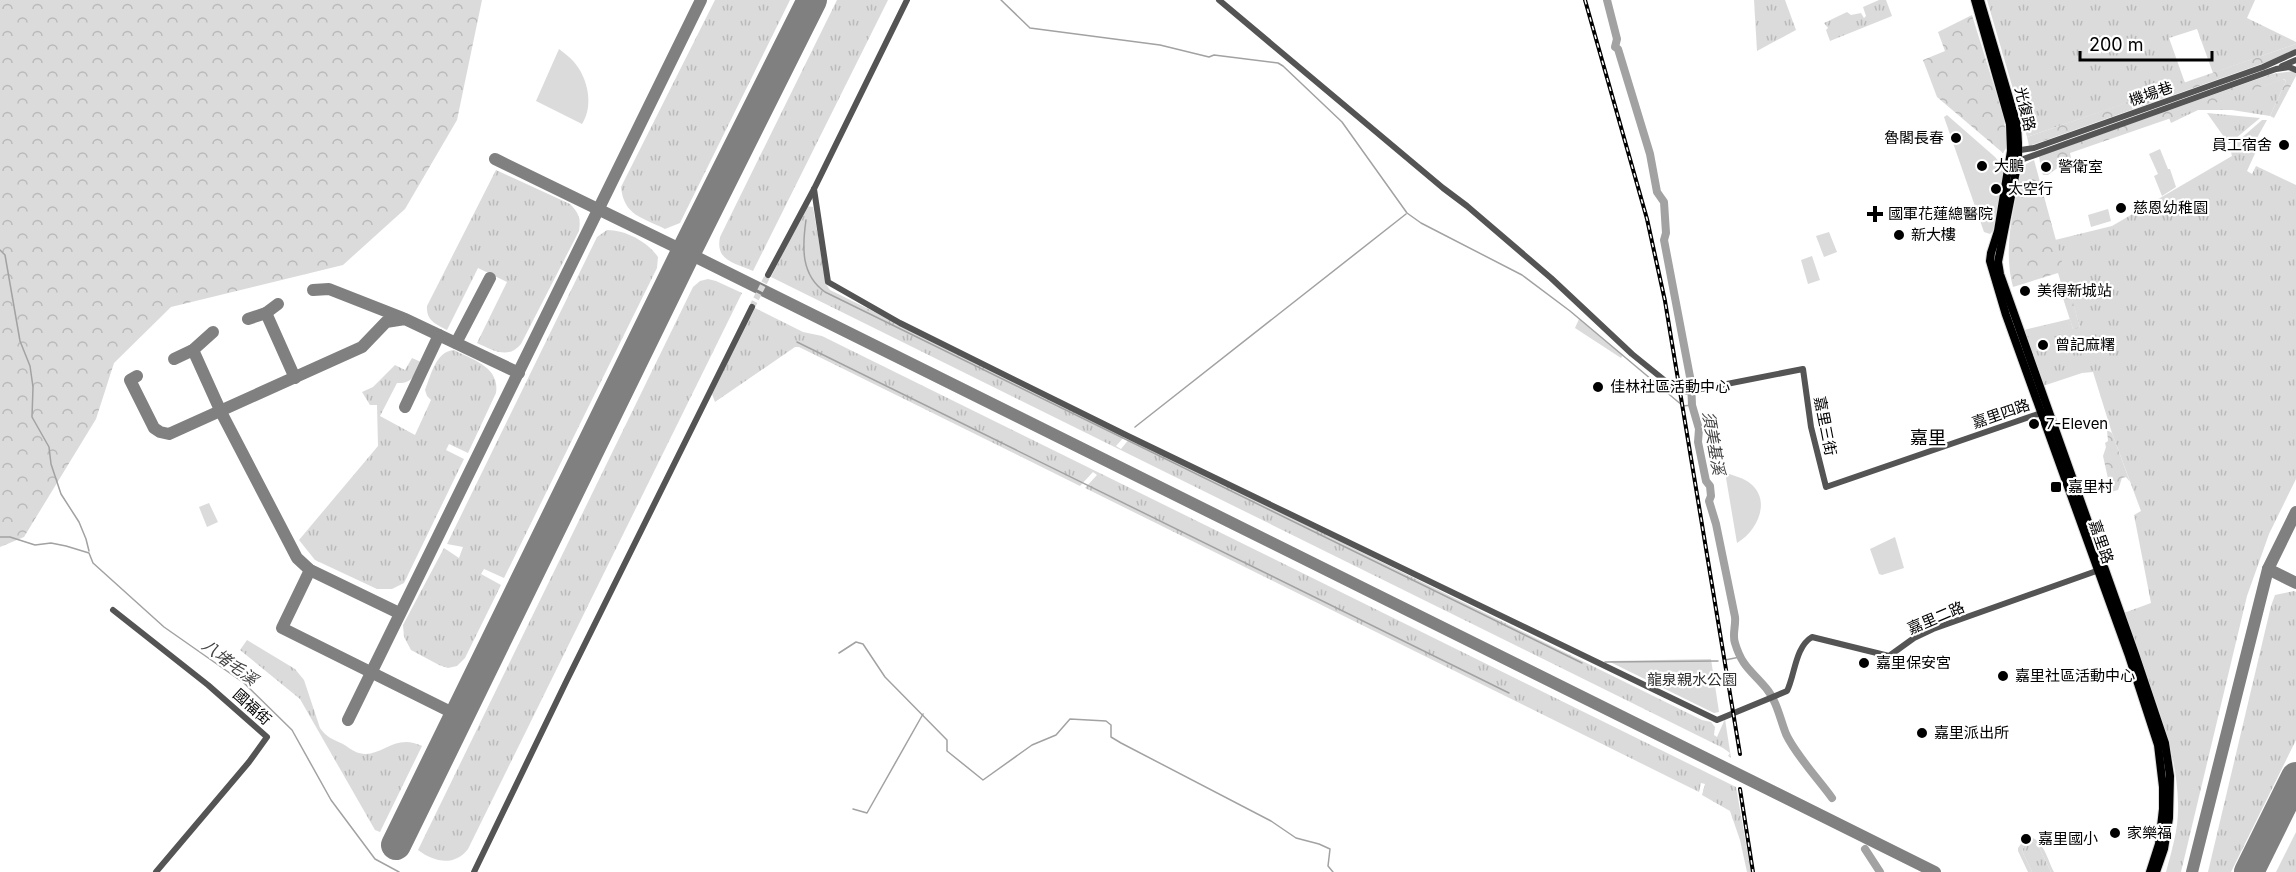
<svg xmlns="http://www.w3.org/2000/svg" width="2296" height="872" font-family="Inter,'Noto Sans TC',sans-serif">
<defs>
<pattern id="grass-tufts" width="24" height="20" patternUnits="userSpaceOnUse" patternTransform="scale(1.5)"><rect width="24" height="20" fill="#dbdbdb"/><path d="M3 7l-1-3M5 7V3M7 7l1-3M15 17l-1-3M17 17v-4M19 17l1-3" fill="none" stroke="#bababa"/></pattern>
<pattern id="forest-crowns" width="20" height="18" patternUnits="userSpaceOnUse" patternTransform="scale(1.5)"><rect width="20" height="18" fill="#dbdbdb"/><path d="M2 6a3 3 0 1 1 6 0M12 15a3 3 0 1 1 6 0" fill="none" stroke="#bababa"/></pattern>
</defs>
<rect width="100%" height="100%" fill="#fff"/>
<!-- grass -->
<g fill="url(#grass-tufts)">
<path d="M715,0H790L680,223L665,229C642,217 624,216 621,187Z"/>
<path d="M837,0H888L753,271C735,263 715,261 720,237Z"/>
<polygon points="1754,0 1785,0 1796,30 1757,51"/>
<polygon points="1879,0 1886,0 1892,16 1830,41 1826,30 1828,28 1824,23 1847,12 1851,15 1861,13 1864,18 1866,16 1863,7"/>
<polygon points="1987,0 2255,0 2247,18 2296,42 2296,44 2213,73 2197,29 2169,38 2185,83 2027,137"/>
<polygon points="2283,79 2286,81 2270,116 2232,110 2198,110 2171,123 2169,118"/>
<polygon points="2207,113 2260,118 2229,144"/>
<path d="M2262,120H2267L2253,145L2258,147L2247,171L2252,174L2256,166L2296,185V479L2269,534L2247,596L2181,872H2166C2172,850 2179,827 2178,804C2177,738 2144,674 2121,614L2151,603L2134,515L2141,511L2112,433L2093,372L2082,373L2040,387L2024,330L2070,319L2073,329L2080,328L2055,240L2112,226L2232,156L2230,148Z"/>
<path d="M496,170L570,204C579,213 581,219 579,231L521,344C508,360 493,350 477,343L507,282L478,268L447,330C436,324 426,321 427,306Z"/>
<polygon points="806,206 813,207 826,284 830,290 1125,436 1116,446 1121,449 1130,438 1702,720 1711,722 1715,727 1714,735 1717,737 1725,719 1731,758 1728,756 1730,753 1723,748 771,277"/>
<path d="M607,230C626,230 648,242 658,257L657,268L504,578L484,569L481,574L501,585L465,658L457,666L448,668L439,665L411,650L404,637L403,625L444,548L459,558L463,547L447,544L597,237Z"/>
<path d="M708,279L716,281L742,293L468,849C454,867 434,862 418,850L693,287L700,281Z"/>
<polygon points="755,308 803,332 822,336 1736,787 1751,872 1747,872 1740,840 1730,811 1702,795 1705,784 1701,783 1699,792 1085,488 1097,475 1093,472 1080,486 799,347 795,347 715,402 712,394"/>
<path d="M454,350C473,360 500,367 496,393L468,453L449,444L446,450L464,459L404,583L392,589H377L315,560L299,540L378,446L377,405H370L362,392L373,387L395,365L405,370L412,358L421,362C415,375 412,384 397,383L380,416L415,435L431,400L427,396L425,390C431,375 436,351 454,350Z"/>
<polygon points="2294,591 2296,592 2296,740 2231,872 2208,872 2271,606 2275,595"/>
<path d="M247,640L295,669L304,680L320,728C326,737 334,740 343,744C348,747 354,752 359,753C381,759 394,732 422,746L380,832L375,830L300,699L240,650Z"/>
<polygon points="2296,832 2296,872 2276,872"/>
<polygon points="2031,840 2038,845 2051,872 2032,872 2022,851 2026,842"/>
</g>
<!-- forest -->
<g fill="url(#forest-crowns)">
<polygon points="0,0 482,0 457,120 405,209 343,265 171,307 114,363 96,419 24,537 0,547"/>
<polygon points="1972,15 2003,115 2008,145 2003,153 1937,97 1923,60 1945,51 1938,32"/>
<polygon points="2296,44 2296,49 2264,63 2029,146 2027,137"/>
<polygon points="2293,71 2296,72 2296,76 2274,118 2270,116 2286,81 2284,79 2070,153 2071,158 2048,175 2043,175 2042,171 2050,168 2047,161 2040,163 2039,156 2272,74"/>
<path d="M2034,160L2080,328L2073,329L2060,289L2054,290L2052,286L2061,283L2058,273L2013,287C2002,246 2015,206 2022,166Z"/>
<polygon points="2107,430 2112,433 2130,482 2126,477 2122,478 2118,490 2111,492 2103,456 2106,447 2105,443 2108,441"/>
</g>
<!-- park -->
<g fill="#dbdbdb">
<path d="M559,49C564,53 570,57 574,62C588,78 594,106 582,124L536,101Z"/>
<polygon points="1947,115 1995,157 2004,168 1993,231 1990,234 1984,232 1944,117"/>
<polygon points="2160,149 2168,169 2170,169 2176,187 2162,196 2154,176 2158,174 2149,154"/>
<polygon points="2108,209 2111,221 2091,227 2088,215"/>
<polygon points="1829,232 1837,252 1824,257 1816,236"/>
<polygon points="1812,256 1820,280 1808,284 1801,260"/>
<polygon points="1579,319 1623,355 1621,358 1575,328"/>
<path d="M1725,472C1733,476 1745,478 1751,484C1772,502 1756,532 1737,543Z"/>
<polygon points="209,503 218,522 207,527 199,507"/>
<polygon points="1895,537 1904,568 1882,575 1879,574 1870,549"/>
<polygon points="1711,659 1719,712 1714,713 1608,661"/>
<path d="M2026,837C2043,836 2047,859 2054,872H2051L2038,845L2031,840L2026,842L2022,851L2032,872H2028L2018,851V848Z"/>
</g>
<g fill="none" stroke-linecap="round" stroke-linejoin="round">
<!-- stream -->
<g stroke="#a2a2a2" stroke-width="1.5">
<polyline points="1001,0 1030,28 1160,45 1209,57 1214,55 1278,63 1283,66 1342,122 1407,213 1421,223 1522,275 1570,311 1683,406 1692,405"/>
<path d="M806,220C802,248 801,275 825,292L1582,663"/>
<polyline points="0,250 5,255 20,341 30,366 33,387 32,417 49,447 51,464 61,494 79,522 86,539 89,551"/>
<polyline points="797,342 1509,693"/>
<polyline points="1135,427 1406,214"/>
<polyline points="0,537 10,537 35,545 51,543 66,546 89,553 93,563 164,627 244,683 292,730 331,800 375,859 399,872"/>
<polyline points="839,653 856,642 863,644 885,677 947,740 947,751 983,780 1032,745 1056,735 1070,719 1106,721 1111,725 1111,737 1121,743 1271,821 1296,838 1319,844 1330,849 1328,866 1333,872"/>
<polyline points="1725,660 1740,657"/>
<polyline points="1605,662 1718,661"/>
<polyline points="853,809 867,813 923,714"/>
</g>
<!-- river -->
<g stroke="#a2a2a2" stroke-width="8">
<path d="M1607,0L1617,39L1615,47L1618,49L1650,154L1657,192L1664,202L1666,233L1664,240L1691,382L1692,405L1699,429L1698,442L1706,481L1710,486L1711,496L1709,501L1716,524L1735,617C1736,626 1732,635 1735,643C1742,667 1752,671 1766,688C1777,701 1780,719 1786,734C1795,754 1819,780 1832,798"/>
<polyline points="1865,849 1880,872"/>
</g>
<!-- taxiway -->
<g stroke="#808080" stroke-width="12">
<polyline points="495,159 686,252 1935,872"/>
<polyline points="313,290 329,289 403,318"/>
<polyline points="266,313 295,378"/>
<polyline points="248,319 266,313 278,304"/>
<polyline points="456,343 490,278"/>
<polyline points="193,350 221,412 297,558 310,570 399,613"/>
<polyline points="174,359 193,350 213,332"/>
<polyline points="137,376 130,380 154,428 160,432 169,434 362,347 386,322 405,319 519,373"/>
<polyline points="405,407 439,335"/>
<polyline points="2268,569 2296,583"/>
<polyline points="310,570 282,628 459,716"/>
<polyline points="348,720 701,0"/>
<polyline points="2192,872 2268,569 2296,512"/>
</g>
<!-- runway -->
<g stroke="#808080" stroke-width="30">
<polyline points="396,845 686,252 812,0"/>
<polyline points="2249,872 2296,777"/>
</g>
<!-- tertiary-tunnel -->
<polyline stroke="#d9d9d9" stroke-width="6" stroke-dasharray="6 3" stroke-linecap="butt" points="752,307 768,275"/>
<!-- primary casing -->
<g stroke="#dbdbdb" stroke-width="10">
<g id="primary">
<polyline points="1975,0 2010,124 2011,151 1998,231 1991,253 1990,261 2006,315 2129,656 2158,745 2163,787 2163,809 2159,844 2150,872"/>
<polyline points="1980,0 2017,125 2018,143 2018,161 1998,262 2000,274 2135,654 2165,743 2170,776 2169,818 2164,849 2156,872"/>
</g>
</g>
<!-- tertiary -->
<g stroke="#545454" stroke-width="6">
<polyline points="1219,0 1443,188 1467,206 1551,278 1632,354 1679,392 1686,392 1803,369 1811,427 1826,487 2044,412"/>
<polyline points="2282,66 2296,60"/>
<polyline points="2014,151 2034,148 2263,67 2296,52"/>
<polyline points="2015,162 2276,69 2289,67 2296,70"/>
<path d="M814,189L828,282L900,323L1128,436L1717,720L1787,691C1795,675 1795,647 1812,637L1889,656L1914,638L1933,629L2102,569"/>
<polyline points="768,275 814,189 907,0"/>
<polyline points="113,610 208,685 267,737 249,762 156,872"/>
<polyline points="474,872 567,680 752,307"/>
</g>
<!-- primary -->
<use href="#primary" stroke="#000" stroke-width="8"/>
<!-- rail casing -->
<g stroke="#000" stroke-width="4">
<g id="rail">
<polyline points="1585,0 1647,219 1665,301 1740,754"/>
<polyline points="1740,789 1753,872"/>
</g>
</g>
<!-- rail -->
<use href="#rail" stroke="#fff" stroke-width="1.5" stroke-dasharray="4.5" stroke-linecap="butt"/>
</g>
<!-- markers -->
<g fill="#000" stroke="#fff" stroke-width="2">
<circle cx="1956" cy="138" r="6"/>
<circle cx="2284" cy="145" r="6"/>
<circle cx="1982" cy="166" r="6"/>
<circle cx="2046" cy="167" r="6"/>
<circle cx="1996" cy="189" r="6"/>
<circle cx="2121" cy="208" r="6"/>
<path d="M1872 205h6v6h6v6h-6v6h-6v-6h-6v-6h6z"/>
<circle cx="1899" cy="235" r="6"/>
<circle cx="2025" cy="291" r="6"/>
<circle cx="2043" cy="345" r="6"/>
<circle cx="1598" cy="387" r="6"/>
<circle cx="2034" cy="424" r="6"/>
<rect x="2050" y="481" width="12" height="12" rx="3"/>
<circle cx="1864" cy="663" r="6"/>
<circle cx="2003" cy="676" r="6"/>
<circle cx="1922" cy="733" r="6"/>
<circle cx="2115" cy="833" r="6"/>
<circle cx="2026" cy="839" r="6"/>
</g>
<g text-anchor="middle" stroke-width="4.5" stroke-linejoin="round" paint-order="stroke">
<!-- street labels -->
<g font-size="15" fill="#000" stroke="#fff">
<text transform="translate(2151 94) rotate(-19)" y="5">機場巷</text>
<text transform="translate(2025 109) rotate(77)" y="5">光復路</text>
<text transform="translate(2001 414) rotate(-19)" y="5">嘉里四路</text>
<text transform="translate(1825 426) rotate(79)" y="5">嘉里三街</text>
<text transform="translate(2101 542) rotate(71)" y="5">嘉里路</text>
<text transform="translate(1936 618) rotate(-23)" y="5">嘉里二路</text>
<text transform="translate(252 707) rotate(42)" y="5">國福街</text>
</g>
<!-- poi labels -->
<g font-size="15" fill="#000" stroke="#fff" text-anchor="start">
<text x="1944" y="143" text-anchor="end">魯閣長春</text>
<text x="2272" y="150" text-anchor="end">員工宿舍</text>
<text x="1994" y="171">大鵬</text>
<text x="2058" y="172">警衛室</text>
<text x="2008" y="194">太空行</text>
<text x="2133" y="213">慈恩幼稚園</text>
<text x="1888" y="219">國軍花蓮總醫院</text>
<text x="1911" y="240">新大樓</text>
<text x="2037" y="296">美得新城站</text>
<text x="2055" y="350">曾記麻糬</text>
<text x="1610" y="392">佳林社區活動中心</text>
<text x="2046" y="429">7-Eleven</text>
<text x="2068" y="492">嘉里村</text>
<text x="1876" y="668">嘉里保安宮</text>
<text x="2015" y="681">嘉里社區活動中心</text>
<text x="1934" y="738">嘉里派出所</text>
<text x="2127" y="838">家樂福</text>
<text x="2038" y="844">嘉里國小</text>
</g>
<!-- park labels -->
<g font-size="15" fill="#323232" stroke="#fff">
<text x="1692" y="685">龍泉親水公園</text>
</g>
<!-- water labels -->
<g font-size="16" font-style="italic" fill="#434343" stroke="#fff">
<text transform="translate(1714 443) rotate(80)" y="6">須美基溪</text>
<text transform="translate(230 662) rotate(37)" y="6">八堵毛溪</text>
</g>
<!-- quarter labels -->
<g font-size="18" fill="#000" stroke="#fff">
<text x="1928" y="444">嘉里</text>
</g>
</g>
<!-- scale -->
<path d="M2080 51v9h132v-9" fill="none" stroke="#000000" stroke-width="3"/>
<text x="2089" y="51" font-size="18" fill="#000000" stroke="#ffffff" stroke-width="4.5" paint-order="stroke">200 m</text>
</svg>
